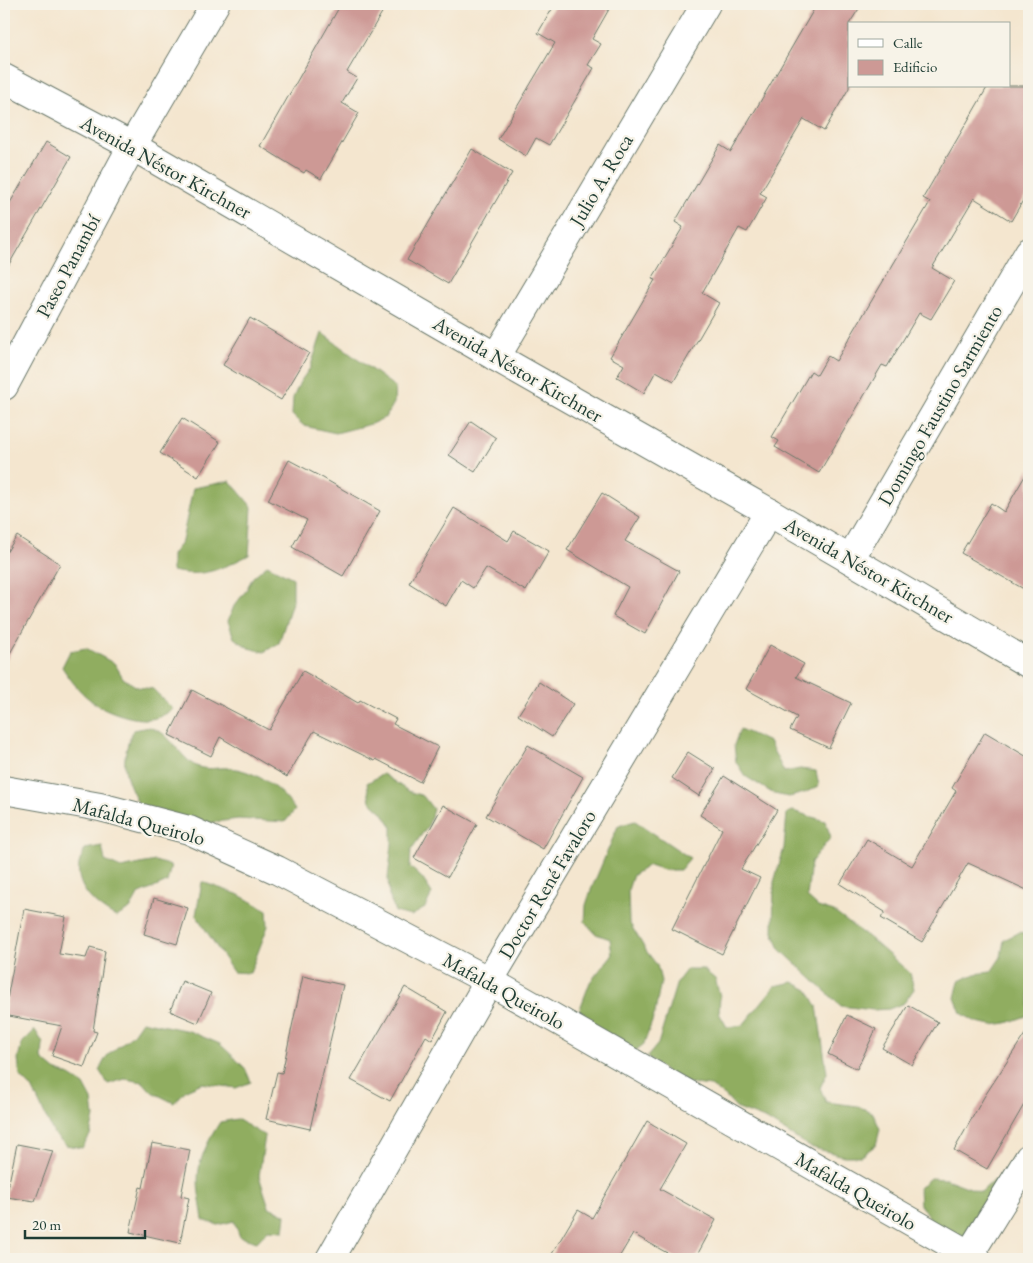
<svg xmlns="http://www.w3.org/2000/svg" width="1033" height="1263" font-family="'EB Garamond',serif">
<rect width="100%" height="100%" fill="#f7f3e8"/>
<filter id="ink" filterUnits="userSpaceOnUse"><feTurbulence type="fractalNoise" baseFrequency=".02" numOctaves="2"/><feDisplacementMap in="SourceGraphic" scale="10" xChannelSelector="R" yChannelSelector="G"/><feConvolveMatrix kernelMatrix="1 2 1 2 8 2 1 2 1" color-interpolation-filters="sRGB"/></filter>
<filter id="wash" filterUnits="userSpaceOnUse"><feTurbulence type="fractalNoise" baseFrequency=".0096" numOctaves="4" result="noise"/><feDisplacementMap in="SourceGraphic" scale="20" xChannelSelector="R" yChannelSelector="G"/><feGaussianBlur stdDeviation="1.12" result="paint"/><feColorMatrix in="noise" values="0 0 0 0 0 0 0 0 0 0 0 0 0 0 0 0 0 1.4 0 .05"/><feComposite in="paint" operator="in"/></filter>
<g filter="url(#wash)">
<rect width="100%" height="100%" fill="#f4e6cf"/>
<!-- forest -->
<g fill="#90ad60" stroke="#58754a">
<polygon points="322,333 395,387 394,403 386,417 371,424 336,433 304,426 292,415 293,398 300,382 310,368"/>
<path d="M230,481L252,507L249,555C221,569 204,578 172,571V555L182,541L193,488Z"/>
<polygon points="267,565 293,578 293,599 279,643 264,652 249,648 234,638 228,621 234,606 245,592 253,577"/>
<path d="M86,648L115,664L123,678L137,687L153,689L173,709C169,712 164,715 159,717C142,724 111,713 96,704C82,695 71,681 62,667L70,651Z"/>
<path d="M150,727C155,730 162,732 166,736C174,744 187,762 196,766C207,771 218,767 230,768C257,771 280,788 295,810L285,822L238,819L188,826L141,809C125,776 118,766 133,730Z"/>
<polygon points="740,729 769,742 784,772 800,769 816,771 819,786 804,793 789,797 774,794 745,776 736,762 734,745"/>
<polygon points="383,774 408,791 423,796 433,809 429,824 411,850 410,867 422,878 432,893 425,908 411,916 395,912 389,895 388,878 392,844 392,827 382,812 370,801 367,783"/>
<polygon points="793,811 825,821 831,837 811,862 807,897 818,907 834,912 873,941 910,973 914,989 904,1003 889,1009 873,1010 841,1006 780,949 773,932 774,882 784,848 787,813"/>
<polygon points="635,821 690,858 680,870 664,870 649,865 633,875 628,890 629,922 647,952 657,965 661,981 655,1013 644,1044 630,1055 585,1031 578,1014 590,982 612,955 610,939 596,934 585,922 586,905 591,890 618,826"/>
<path d="M102,846L105,861L121,868L155,861L171,866L167,882L138,895L130,909L116,917C97,907 75,889 79,864C80,859 83,854 85,849Z"/>
<polygon points="202,882 237,894 267,910 268,926 250,973 233,972 196,915"/>
<polygon points="1020,932 1029,935 1029,1015 1007,1023 992,1025 976,1022 961,1013 955,998 959,981 975,974 991,972 1001,957 1004,940"/>
<polygon points="687,969 703,969 715,979 720,996 719,1013 727,1027 743,1025 775,986 793,982 808,990 817,1006 827,1073 820,1088 826,1102 858,1106 873,1113 880,1129 876,1145 861,1156 844,1156 810,1147 767,1120 736,1108 725,1096 711,1086 678,1082 647,1057 658,1044 677,982"/>
<polygon points="142,1021 189,1031 220,1044 245,1068 251,1082 236,1088 202,1083 186,1090 174,1103 152,1092 143,1082 125,1079 108,1084 99,1070 107,1056 133,1034"/>
<polygon points="35,1030 43,1043 42,1059 55,1070 70,1076 84,1085 92,1100 94,1117 90,1135 82,1148 66,1145 54,1134 32,1088 20,1076 18,1059 22,1043"/>
<path d="M237,1119L265,1136L259,1176L269,1207L286,1215L284,1231L268,1230L257,1242L240,1237L234,1221L218,1225L203,1220C201,1204 196,1185 199,1169C202,1152 211,1136 220,1122Z"/>
<polygon points="930,1178 946,1179 981,1192 993,1181 1008,1179 974,1240 941,1233 920,1205 919,1188"/>
</g>
<g id="blocks">
<!-- building -->
<g fill="#cd9995">
<polygon points="341,4 387,4 347,72 357,78 342,103 359,113 321,179 306,170 304,173 260,146"/>
<polygon points="555,4 612,4 592,39 601,44 588,65 594,68 549,145 536,138 526,156 498,139 555,43 538,33"/>
<polygon points="817,4 862,4 849,24 849,88 824,131 804,119 760,193 767,197 747,232 739,228 702,293 719,303 674,381 656,371 644,393 617,377 624,365 610,357 655,280 652,279 683,227 675,222 720,145 731,152"/>
<polygon points="988,86 1029,86 1029,190 1011,221 974,198 932,268 954,281 931,319 919,313 887,367 882,365 819,473 775,447 779,441 772,437 811,371 817,375 828,356 836,361 930,202 923,198"/>
<polygon points="46,142 71,157 4,273 4,213"/>
<polygon points="472,149 512,173 448,284 407,260"/>
<polygon points="250,318 309,353 281,400 223,365"/>
<polygon points="182,418 220,442 198,477 160,453"/>
<polygon points="471,421 496,438 475,472 449,455"/>
<polygon points="289,460 323,478 380,511 343,576 292,547 307,520 268,500"/>
<polygon points="1029,469 1029,592 961,553 991,503 1004,512"/>
<polygon points="602,493 640,517 625,541 679,571 645,634 613,616 628,587 567,550"/>
<polygon points="454,508 508,541 514,531 549,551 526,591 486,568 473,588 461,580 446,606 409,583"/>
<polygon points="17,536 60,564 4,664 4,556"/>
<polygon points="770,645 804,664 796,677 851,703 829,748 790,730 797,717 746,689"/>
<polygon points="303,671 358,703 360,700 396,719 393,724 438,747 420,782 376,759 375,761 314,731 287,777 220,737 211,756 169,735 192,690 269,730"/>
<polygon points="539,682 573,704 552,737 518,715"/>
<polygon points="985,732 1029,758 1029,891 968,863 922,942 881,918 885,912 840,884 867,839 912,866 956,791 952,788"/>
<polygon points="528,745 583,777 543,849 486,816"/>
<polygon points="688,752 715,769 699,796 672,778"/>
<polygon points="724,776 777,810 741,869 760,878 722,954 672,929 722,829 700,815"/>
<polygon points="443,805 477,824 448,877 414,858"/>
<polygon points="154,898 188,908 177,944 144,934"/>
<polygon points="24,909 66,917 59,954 86,958 90,947 105,951 93,1031 97,1032 84,1067 52,1056 62,1026 4,1015"/>
<polygon points="303,976 343,985 310,1129 266,1119 277,1072 282,1073"/>
<polygon points="182,981 211,993 198,1023 170,1011"/>
<polygon points="405,987 447,1012 432,1040 426,1036 390,1101 351,1080"/>
<polygon points="908,1005 938,1022 912,1065 882,1048"/>
<polygon points="847,1015 876,1029 857,1069 828,1054"/>
<polygon points="1029,1028 1029,1096 987,1169 954,1150 984,1097"/>
<polygon points="647,1121 686,1144 660,1189 716,1220 695,1259 678,1259 633,1234 618,1259 549,1259 578,1210 592,1218"/>
<polygon points="152,1143 190,1150 181,1196 189,1198 180,1243 130,1232 140,1187 143,1188"/>
<polygon points="17,1144 53,1151 35,1201 6,1197"/>
</g>
</g>
</g>
<g filter="url(#ink)">
<use href="#blocks" fill-opacity="0" stroke="#6a786a" stroke-width="1"/>
<g fill="none" stroke-linecap="round" stroke-linejoin="round">
<!-- street casing -->
<g stroke="#6a786a" stroke-width="30">
<g id="street">
<polyline points="496,357 706,4"/>
<polyline points="4,386 132,146 215,4"/>
<polyline points="850,559 1029,252"/>
<polyline points="4,790 100,807 189,830 277,870 489,981 977,1259"/>
<polyline points="969,1255 1029,1158"/>
<polyline points="330,1259 489,981 769,512"/>
</g>
</g>
<!-- secondary casing -->
<g stroke="#6a786a" stroke-width="30">
<polyline id="secondary" points="4,78 132,146 496,357 769,512 1029,664"/>
</g>
<!-- street -->
<use href="#street" stroke="#fff" stroke-width="28"/>
<!-- secondary -->
<use href="#secondary" stroke="#fff" stroke-width="28"/>
</g>
</g>
<g text-anchor="middle" stroke-width="4.5" stroke-linejoin="round" paint-order="stroke">
<!-- street labels -->
<g font-size="20" fill="#1f3d34" stroke="#f7f3e8">
<text transform="translate(166 167) rotate(29)" y="7">Avenida Néstor Kirchner</text>
<text transform="translate(601 180) rotate(-59)" y="7">Julio A. Roca</text>
<text transform="translate(68 266) rotate(-62)" y="7">Paseo Panambí</text>
<text transform="translate(518 369) rotate(30)" y="7">Avenida Néstor Kirchner</text>
<text transform="translate(940 405) rotate(-60)" y="7">Domingo Faustino Sarmiento</text>
<text transform="translate(869 570) rotate(30)" y="7">Avenida Néstor Kirchner</text>
<text transform="translate(139 821) rotate(15)" y="7">Mafalda Queirolo</text>
<text transform="translate(547 884) rotate(-59)" y="7">Doctor René Favaloro</text>
<text transform="translate(504 991) rotate(29)" y="7">Mafalda Queirolo</text>
<text transform="translate(856 1191) rotate(30)" y="7">Mafalda Queirolo</text>
</g>
</g>
<!-- margin -->
<rect width="1033" height="1263" fill="none" stroke="#f7f3e8" stroke-width="20"/>
<!-- legend -->
<rect x="848" y="22" width="162" height="65" fill="#f7f3e8" stroke="#a1aaa0"/>
<rect x="858" y="39" width="25" height="8" fill="#ffffff" stroke="#a1aaa0"/>
<text x="893" y="48" font-size="15" fill="#1f3d34">Calle</text>
<rect x="858" y="60" width="25" height="15" fill="#cd9995" stroke="#a1aaa0"/>
<text x="893" y="72" font-size="15" fill="#1f3d34">Edificio</text>
<!-- scale -->
<path d="M25 1230v8h120v-8" fill="none" stroke="#1f3d34" stroke-width="2.5"/>
<text x="32" y="1230" font-size="15" fill="#1f3d34" stroke="#f7f3e8" stroke-width="4" paint-order="stroke">20 m</text>
</svg>
